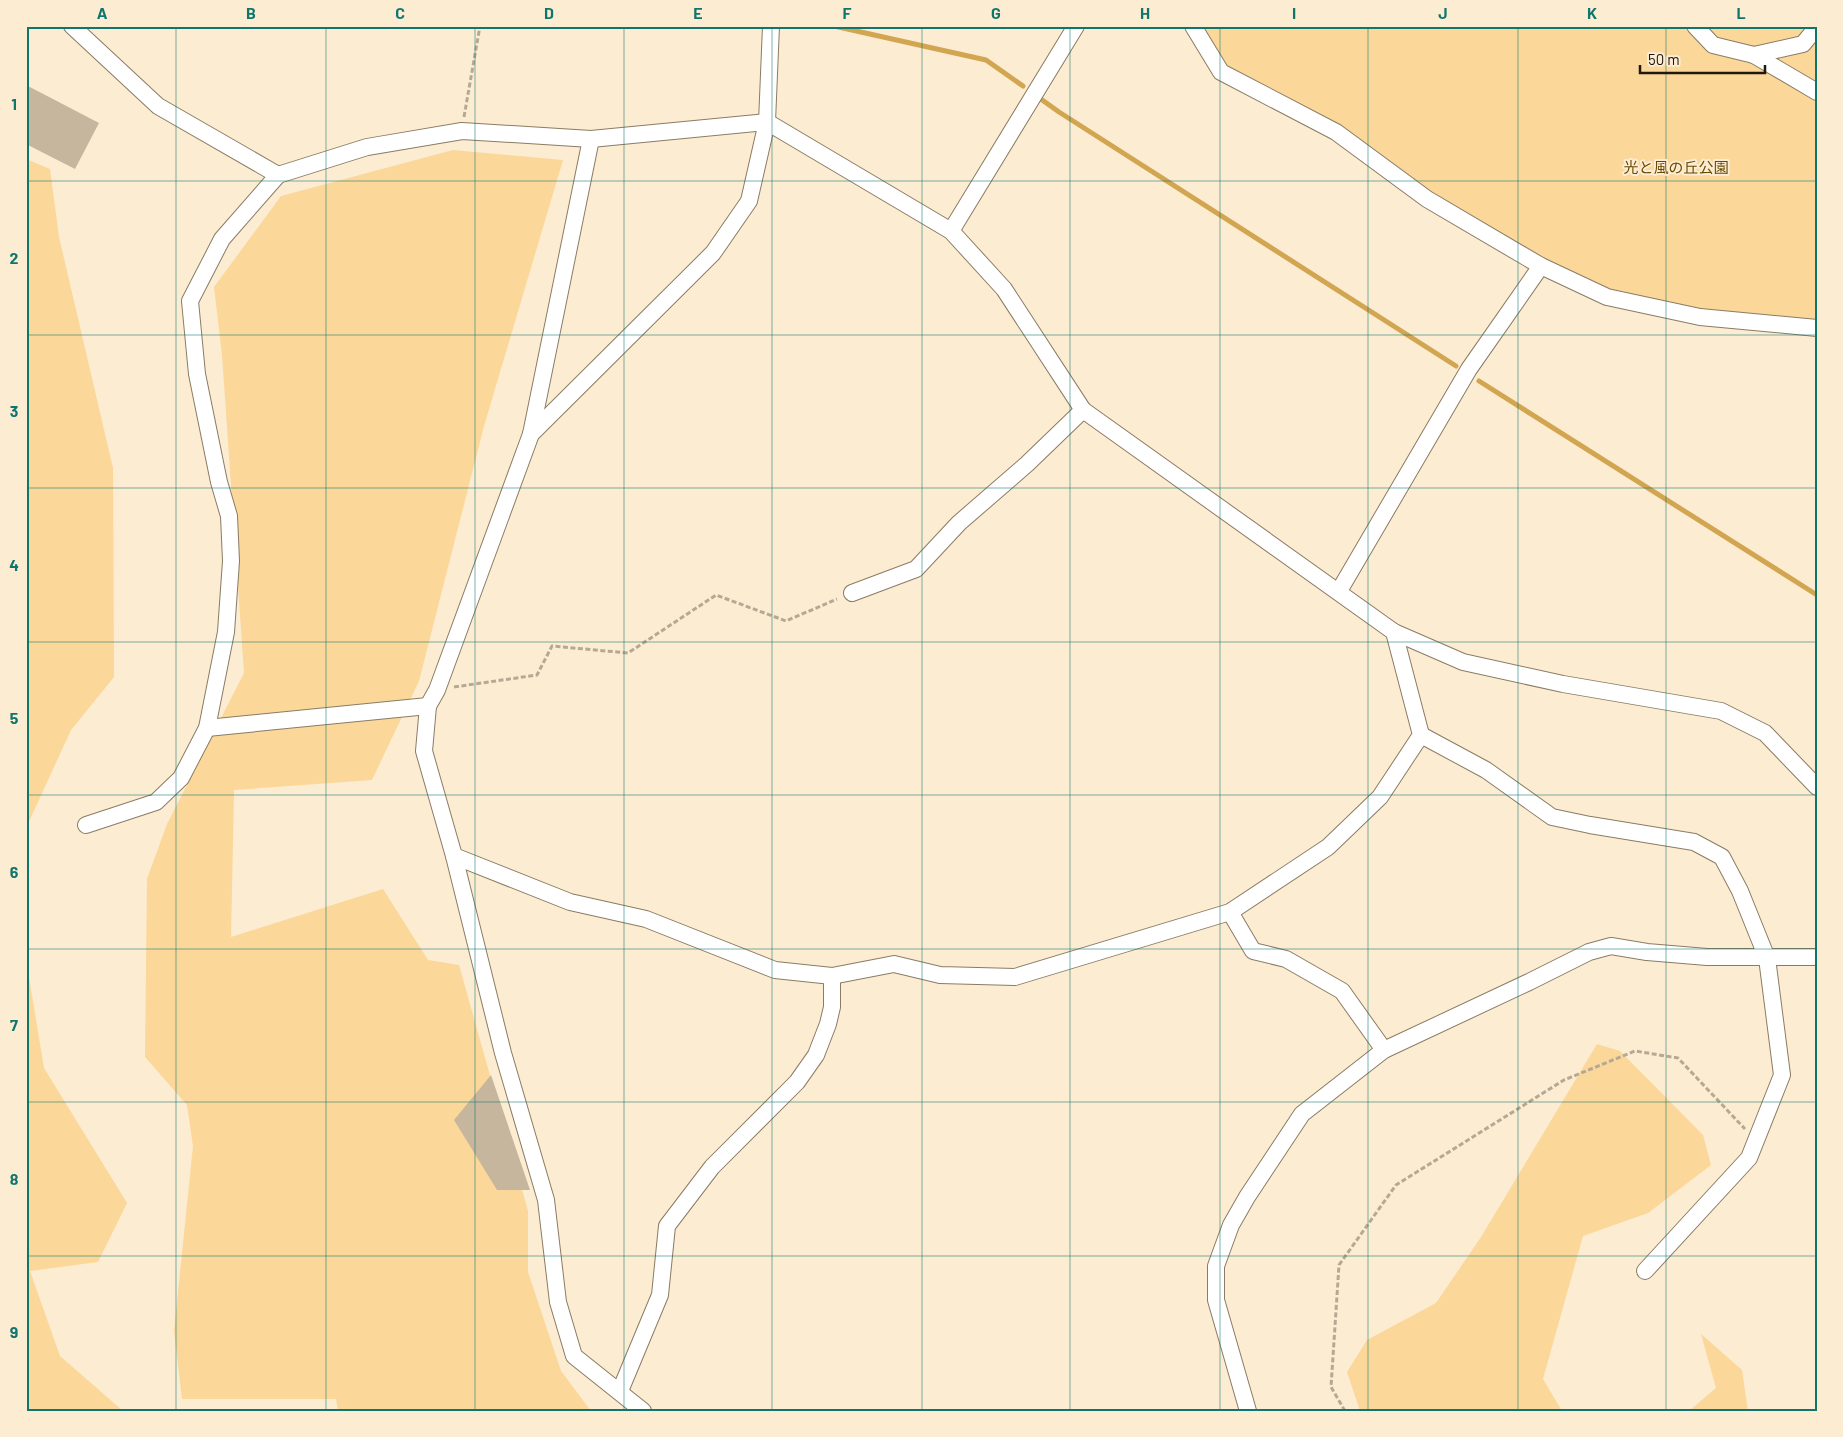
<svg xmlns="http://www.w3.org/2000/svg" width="1843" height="1437" font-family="Barlow,'Noto Sans JP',sans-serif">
<rect width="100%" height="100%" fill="#fcecd2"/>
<!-- green -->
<g fill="#fbd799">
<polygon points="1193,26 1817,26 1817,328 1607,297 1541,266 1336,132 1221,72"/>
<polygon points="453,150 563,160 484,426 419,681 372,780 234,790 231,937 383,889 428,960 459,965 528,1211 528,1272 561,1371 591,1411 338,1411 336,1399 182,1399 174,1331 193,1146 187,1105 145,1057 147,879 167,824 244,673 222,355 214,287 281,196"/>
<polygon points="26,159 50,169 59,237 113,468 114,677 71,730 26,828"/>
<polygon points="26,968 28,971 44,1068 127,1203 98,1262 30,1271 60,1356 123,1411 26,1411"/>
<polygon points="1597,1044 1620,1051 1703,1135 1711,1165 1648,1213 1583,1236 1543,1379 1562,1411 1360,1411 1347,1372 1367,1340 1436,1303 1481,1237"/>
<polygon points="1701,1334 1742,1370 1748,1411 1689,1411 1716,1388"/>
</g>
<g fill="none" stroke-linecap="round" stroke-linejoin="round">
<!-- stream -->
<g stroke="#d2a551" stroke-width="5">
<polyline points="834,26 986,60 1023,86"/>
<polyline points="1038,97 1059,112 1456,366"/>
<polyline points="1479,381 1817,595"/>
</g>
</g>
<!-- building -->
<g fill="#c5b69d">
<polygon points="26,85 99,123 75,169 26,144"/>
<polygon points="491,1075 530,1190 497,1190 454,1120"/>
</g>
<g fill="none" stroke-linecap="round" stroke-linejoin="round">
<!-- minor casing -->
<g stroke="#8a7c64" stroke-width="18">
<g id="minor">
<polyline points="72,26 158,106 278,175"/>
<polyline points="1193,26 1221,72 1336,132 1427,199 1541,266 1607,297 1700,317 1817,328"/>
<polyline points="1695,26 1713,45 1754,55 1803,44 1817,27"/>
<polyline points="1754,55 1817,92"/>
<polyline points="951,231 1076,26"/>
<polyline points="531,434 591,139"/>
<polyline points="1339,591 1469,369 1541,266"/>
<polyline points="852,593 916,569 959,523 1027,464 1083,410"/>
<polyline points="207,728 428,706"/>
<polyline points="1421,735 1486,770 1552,817 1590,825 1694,842 1722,857 1740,891 1767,958 1782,1075 1749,1158 1645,1271"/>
<polyline points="86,825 156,802 181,778 207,728 226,632 231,561 229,516 219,482 197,374 190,301 222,239 278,175 367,147 462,131 591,139 767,122 951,231 1004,289 1083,410 1394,632 1463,662 1563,684 1721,711 1765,733 1817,787"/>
<polyline points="454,856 570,902 646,919 775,970 832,976 894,964 940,975 1015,977 1230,912 1328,847 1380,797 1421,735 1394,632"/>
<polyline points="1230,912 1253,951 1286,959 1342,991 1384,1050"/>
<polyline points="620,1391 660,1295 667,1226 712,1167 797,1082 816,1055 828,1024 832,1007 832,976"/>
<polyline points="643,1411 574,1356 558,1302 546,1200 503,1053 454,856 424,751 428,706 437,690 531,434 713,253 749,201 767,122 771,26"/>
<polyline points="1248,1411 1216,1300 1216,1266 1231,1225 1247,1197 1302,1114 1384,1050 1529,982 1589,952 1611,946 1647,952 1707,957 1817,957"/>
</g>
</g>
<!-- path -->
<g stroke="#b6a994" stroke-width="3" stroke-dasharray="5 2.5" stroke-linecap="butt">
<polyline points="464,117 480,26"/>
<polyline points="454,687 537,675 552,646 628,653 716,595 786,621 837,599"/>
<polyline points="1345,1411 1331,1387 1339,1265 1396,1185 1564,1080 1635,1051 1678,1058 1745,1129"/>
</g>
<!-- minor -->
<use href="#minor" stroke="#fff" stroke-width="16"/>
</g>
<!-- grid -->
<path fill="none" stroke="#0f766e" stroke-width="1" stroke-opacity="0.55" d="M176,26V1411M326,26V1411M475,26V1411M624,26V1411M772,26V1411M922,26V1411M1070,26V1411M1220,26V1411M1368,26V1411M1518,26V1411M1666,26V1411M26,181H1817M26,335H1817M26,488H1817M26,642H1817M26,795H1817M26,949H1817M26,1102H1817M26,1256H1817"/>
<g text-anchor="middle" stroke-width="4" stroke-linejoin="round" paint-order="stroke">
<!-- park labels -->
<g font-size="15" fill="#684904" stroke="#fcecd2">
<text x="1676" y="173">光と風の丘公園</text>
</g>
</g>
<!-- border -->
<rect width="1843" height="1437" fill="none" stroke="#fcecd2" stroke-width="55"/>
<!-- scale -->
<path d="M1640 65v8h125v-8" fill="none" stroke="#1e180f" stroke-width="2.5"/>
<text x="1648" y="65" font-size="15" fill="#1e180f" stroke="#fcecd2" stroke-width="4" paint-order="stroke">50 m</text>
<rect x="28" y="28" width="1788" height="1382" fill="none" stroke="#0f766e" stroke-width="2"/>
<g font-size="16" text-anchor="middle" font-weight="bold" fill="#0f766e">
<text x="102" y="19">A</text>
<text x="251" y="19">B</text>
<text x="400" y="19">C</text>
<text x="549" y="19">D</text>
<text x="698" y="19">E</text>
<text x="847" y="19">F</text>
<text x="996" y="19">G</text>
<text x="1145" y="19">H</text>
<text x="1294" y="19">I</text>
<text x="1443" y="19">J</text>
<text x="1592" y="19">K</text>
<text x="1741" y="19">L</text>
<text x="14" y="110">1</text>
<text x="14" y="264">2</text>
<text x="14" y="417">3</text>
<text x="14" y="571">4</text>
<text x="14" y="724">5</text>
<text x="14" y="878">6</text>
<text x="14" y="1031">7</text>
<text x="14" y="1185">8</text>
<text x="14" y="1338">9</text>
</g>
</svg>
